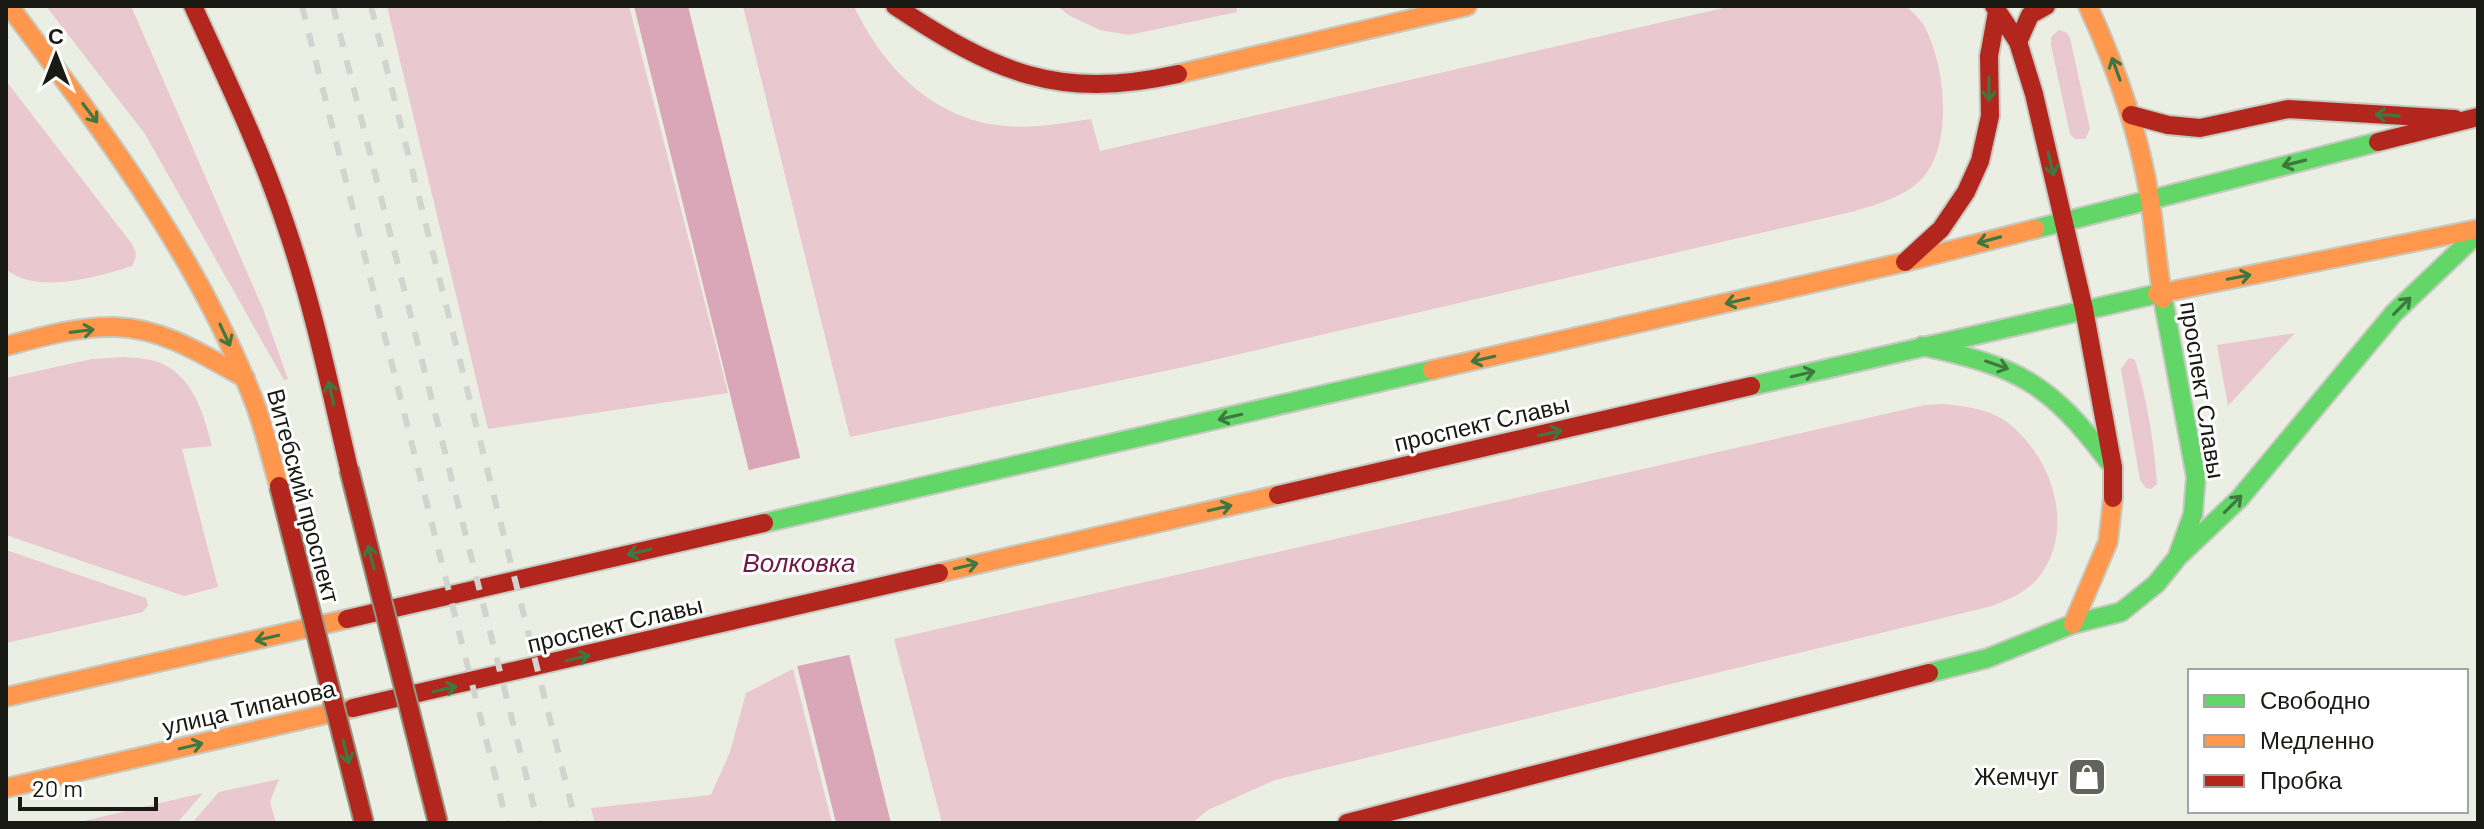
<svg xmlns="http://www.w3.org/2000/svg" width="2484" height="829" font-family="Barlow,sans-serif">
<rect width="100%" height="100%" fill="#ebeee2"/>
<!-- green -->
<g fill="#e9c8d0">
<polygon points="46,6 131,6 263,309 288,379 284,380 145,134"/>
<polygon points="387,6 629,6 728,393 488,429"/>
<path d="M743,6H854C883,68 934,120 1005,126C1033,129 1063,123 1091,119L1100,151L1732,6H1906C1912,12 1919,18 1923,24C1945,62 1953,138 1926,174C1910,195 1879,204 1855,211L1179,368L850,437Z"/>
<polygon points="1057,6 1236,6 1237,12 1129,35 1100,30 1070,16"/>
<polygon points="2059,30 2066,32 2070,38 2090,129 2085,139 2075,139 2070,134 2051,45 2051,37"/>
<path d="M6,81L132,244C137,253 137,257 132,266C97,277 36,295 6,269Z"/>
<polygon points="2295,333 2228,406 2217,345"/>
<path d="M124,357C134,358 145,358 155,361C193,373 203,413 212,446L182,449L218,587L184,596L6,535V378L92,359Z"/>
<path d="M2129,358L2135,360C2147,399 2154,443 2157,484L2151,489L2146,488L2140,480L2121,369Z"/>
<path d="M1943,404C1963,406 1991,409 2008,423C2053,458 2076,529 2039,577C2027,592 2009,599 1992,606L1275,780L1208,810L1192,823H942L894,639L1925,405Z"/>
<polygon points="6,550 146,598 148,605 143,612 6,643"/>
<polygon points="793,669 832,823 595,823 591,808 711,795 730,752 746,693"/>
<polygon points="279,779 270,802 276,823 192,823 219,792"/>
<polygon points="203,793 177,823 75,823"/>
</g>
<!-- water -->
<polygon fill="#daa7b8" points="634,6 688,6 891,823 836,823"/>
<!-- pier -->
<polygon fill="#ebeee2" points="804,457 853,654 793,667 745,471"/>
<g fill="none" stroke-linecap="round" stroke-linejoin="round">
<!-- fast casing -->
<g stroke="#c7cac0" stroke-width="22">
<g id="fast">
<polyline points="2035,229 2378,142"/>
<path d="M1922,346C2018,367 2049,382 2109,462"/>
<polyline points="1751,386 2157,294"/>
<polyline points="764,523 1432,370"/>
<polyline points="2181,554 2240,498 2394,313 2478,233"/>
<polyline points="1929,673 1988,658 2073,624 2121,612 2156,584 2177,558 2193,514 2196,477 2163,299"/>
</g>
</g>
<!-- slow casing -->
<g stroke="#c7cac0" stroke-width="22">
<g id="slow">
<path d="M9,6C103,131 199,257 255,404C265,431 271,459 279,486"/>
<path d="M2088,6C2117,69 2139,132 2150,200C2155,233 2157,266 2163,299"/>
<polyline points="1178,74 1467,6"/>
<polyline points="2157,294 2478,229"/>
<path d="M6,346C41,337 78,326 115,327C163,328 204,355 245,378"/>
<polyline points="1432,370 1905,262 2035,229"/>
<polyline points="939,573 1278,495"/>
<polyline points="2073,624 2108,542 2113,498"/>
<polyline points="6,697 347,619"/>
<polyline points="6,788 353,708"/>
</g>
</g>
<!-- jam casing -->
<g stroke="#c7cac0" stroke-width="22">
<g id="jam">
<path d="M193,6C226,78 261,150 286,226C313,305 330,387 349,469"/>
<path d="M895,6C995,72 1057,101 1178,74"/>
<polyline points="1994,6 2018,42 2034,94 2084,309 2113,467 2113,498"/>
<polyline points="2018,42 2030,15 2046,6"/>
<polyline points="2131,115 2168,125 2200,128 2288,109 2455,119"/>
<polyline points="2378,142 2478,117"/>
<polyline points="1905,262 1941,229 1966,192 1980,161 1990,116 1989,56 1997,12"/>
<polyline points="1278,495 1751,386"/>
<polyline points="347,619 764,523"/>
<polyline points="353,708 939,573"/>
<polyline points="1347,823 1929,673"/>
</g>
</g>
<!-- fast -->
<use href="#fast" stroke="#63d668" stroke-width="18"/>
<!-- slow -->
<use href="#slow" stroke="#ff974d" stroke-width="18"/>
<!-- jam -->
<use href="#jam" stroke="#b3261e" stroke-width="18"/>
<!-- rail -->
<g stroke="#d2d4d0" stroke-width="6" stroke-dasharray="14 14" stroke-linecap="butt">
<polyline points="302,6 507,823"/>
<polyline points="333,6 538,823"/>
<polyline points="371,6 576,823"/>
</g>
<!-- jam-bridge casing -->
<g stroke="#949883" stroke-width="22" stroke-linecap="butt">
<g id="jam-bridge">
<polyline points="349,469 438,823"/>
<polyline points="279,486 364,823"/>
</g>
</g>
<!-- jam-bridge -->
<use href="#jam-bridge" stroke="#b3261e" stroke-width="18"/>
</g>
<!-- one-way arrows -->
<defs><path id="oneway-shaft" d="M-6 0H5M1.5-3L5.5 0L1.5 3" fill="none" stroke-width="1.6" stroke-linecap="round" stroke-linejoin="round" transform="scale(2)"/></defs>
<g stroke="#3e783e">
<use href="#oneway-shaft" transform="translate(2116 69) rotate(-110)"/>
<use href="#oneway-shaft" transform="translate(1989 89) rotate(89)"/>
<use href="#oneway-shaft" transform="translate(90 113) rotate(53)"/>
<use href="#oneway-shaft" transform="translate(2387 115) rotate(-176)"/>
<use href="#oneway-shaft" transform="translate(2294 163) rotate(166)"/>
<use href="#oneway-shaft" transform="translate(2051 164) rotate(76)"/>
<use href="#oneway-shaft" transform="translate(1989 240) rotate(165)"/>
<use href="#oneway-shaft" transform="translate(2239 277) rotate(-11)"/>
<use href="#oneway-shaft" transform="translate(1737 301) rotate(167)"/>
<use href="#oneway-shaft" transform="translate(2402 306) rotate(-45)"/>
<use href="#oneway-shaft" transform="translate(82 331) rotate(-7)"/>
<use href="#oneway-shaft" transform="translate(225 335) rotate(65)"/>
<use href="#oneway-shaft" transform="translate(1483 359) rotate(167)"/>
<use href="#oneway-shaft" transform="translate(1997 365) rotate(19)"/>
<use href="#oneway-shaft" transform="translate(1803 374) rotate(-13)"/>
<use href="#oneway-shaft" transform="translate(331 393) rotate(-103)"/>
<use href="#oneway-shaft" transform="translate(1230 417) rotate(167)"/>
<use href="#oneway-shaft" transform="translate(1550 433) rotate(-13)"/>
<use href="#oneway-shaft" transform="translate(2233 504) rotate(-45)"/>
<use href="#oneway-shaft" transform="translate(1220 508) rotate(-13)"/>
<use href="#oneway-shaft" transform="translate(639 552) rotate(167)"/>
<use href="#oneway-shaft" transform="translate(371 557) rotate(-104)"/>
<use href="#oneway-shaft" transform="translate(966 566) rotate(-13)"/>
<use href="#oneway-shaft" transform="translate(267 638) rotate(167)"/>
<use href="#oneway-shaft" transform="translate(578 658) rotate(-13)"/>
<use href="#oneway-shaft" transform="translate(445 689) rotate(-13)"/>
<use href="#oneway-shaft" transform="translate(191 746) rotate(-13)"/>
<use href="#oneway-shaft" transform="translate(346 752) rotate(76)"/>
</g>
<!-- icons -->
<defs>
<g id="shop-square" transform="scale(2)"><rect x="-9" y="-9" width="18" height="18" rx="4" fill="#62645b" stroke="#fff"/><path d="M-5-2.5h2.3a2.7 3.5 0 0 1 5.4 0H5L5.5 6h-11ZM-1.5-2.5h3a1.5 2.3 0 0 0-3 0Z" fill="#fff"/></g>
</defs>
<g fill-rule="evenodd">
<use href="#shop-square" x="2087" y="777"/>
</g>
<g text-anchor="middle" stroke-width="6" stroke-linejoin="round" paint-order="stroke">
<!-- street labels -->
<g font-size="24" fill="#181a13" stroke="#fff">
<text transform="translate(2202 390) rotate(81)" y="8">проспект Славы</text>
<text transform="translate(1482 424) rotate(-13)" y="8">проспект Славы</text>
<text transform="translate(303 496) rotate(75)" y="8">Витебский проспект</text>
<text transform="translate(615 625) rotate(-13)" y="8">проспект Славы</text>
<text transform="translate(249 708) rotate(-13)" y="8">улица Типанова</text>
</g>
<!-- poi labels -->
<g font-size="24" fill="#181a13" stroke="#fff" text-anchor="end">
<text x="2059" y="785">Жемчуг</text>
</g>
<!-- water labels -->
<g font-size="26" font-style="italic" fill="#701946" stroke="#fff">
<text x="799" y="572">Волковка</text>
</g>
</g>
<!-- border -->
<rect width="2484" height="829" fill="none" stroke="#181a13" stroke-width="16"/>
<!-- legend -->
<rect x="2188" y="669" width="280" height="144" fill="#ffffff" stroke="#a3a3a1" stroke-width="2"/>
<rect x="2204" y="695" width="40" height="12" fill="#63d668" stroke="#a3a3a1" stroke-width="2"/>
<text x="2260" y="709" font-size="24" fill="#181a13">Свободно</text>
<rect x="2204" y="735" width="40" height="12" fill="#ff974d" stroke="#a3a3a1" stroke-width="2"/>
<text x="2260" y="749" font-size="24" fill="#181a13">Медленно</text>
<rect x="2204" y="775" width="40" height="12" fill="#b3261e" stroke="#a3a3a1" stroke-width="2"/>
<text x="2260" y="789" font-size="24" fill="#181a13">Пробка</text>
<!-- north arrow -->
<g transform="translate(56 56)" stroke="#ffffff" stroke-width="6" paint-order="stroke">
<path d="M0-6L14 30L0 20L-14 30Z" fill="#181a13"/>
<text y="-12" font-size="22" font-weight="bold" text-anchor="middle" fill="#181a13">С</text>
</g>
<!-- scale -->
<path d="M20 797v12h136v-12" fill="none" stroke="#181a13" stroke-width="4"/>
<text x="32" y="797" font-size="24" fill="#181a13" stroke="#ffffff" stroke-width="6" paint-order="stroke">20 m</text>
</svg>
